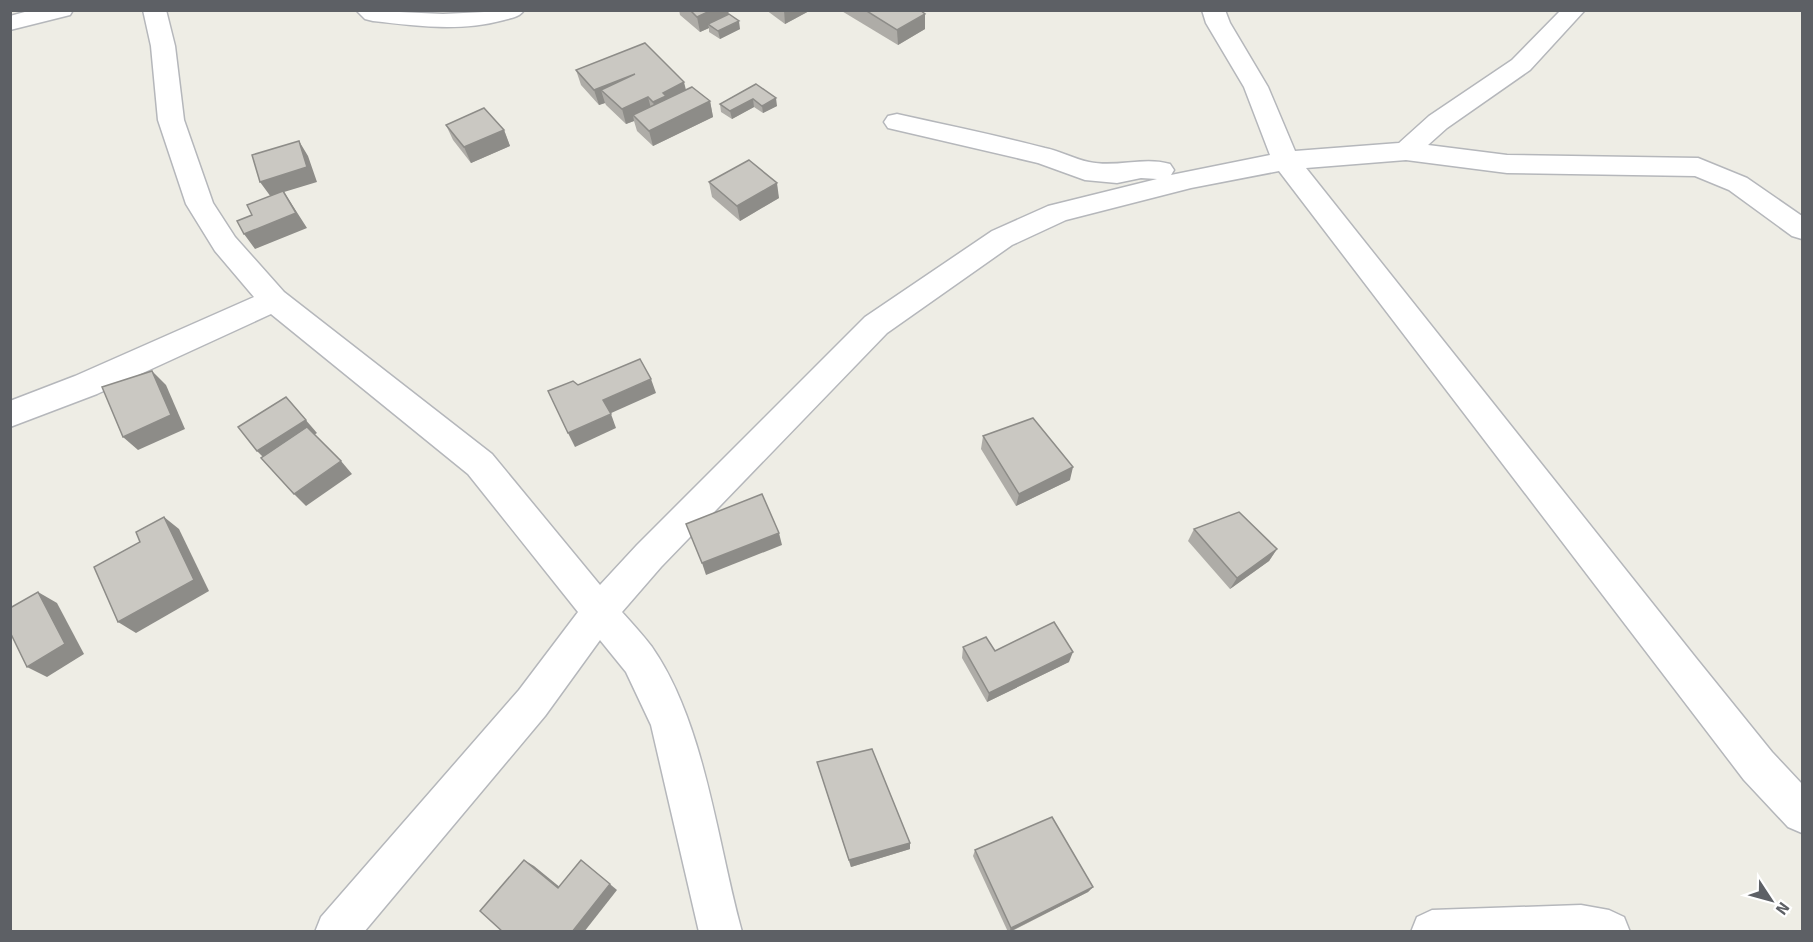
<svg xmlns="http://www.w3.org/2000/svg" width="1813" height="942" font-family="Signika,sans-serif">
<rect width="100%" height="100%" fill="#eeede5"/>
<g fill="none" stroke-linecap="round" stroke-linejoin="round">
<!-- minor casing -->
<g stroke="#b5b7bb" stroke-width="3">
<g id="minor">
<polygon points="32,10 73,10 70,15 10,30 10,16"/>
<path d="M143,10H166L175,46L184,120L213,203L235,237L284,292L492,454L600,585L637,545L865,317L992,231L1048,206L1157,179L1141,178L1117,183L1085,180L1038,163L888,128L884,122L888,116L897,114C946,125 996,135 1045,148C1060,151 1074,159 1089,162C1117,168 1143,156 1170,164L1174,170L1171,175L1270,155L1244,87L1206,23L1202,10H1225L1230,23L1268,87L1295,151L1399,143L1429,116L1512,60L1561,10H1585L1530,70L1447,128L1428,145L1507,155L1698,158L1747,178L1802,216V239L1792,236L1729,190L1695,176L1507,173L1406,160L1306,168L1696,658L1772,752L1802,784V833L1788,827L1744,780L1279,171L1191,188L1066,220L1012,245L887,333L661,567L622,612C632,623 643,635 652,647C705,723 717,842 742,932H699L651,725L626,672L600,640L545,716L364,932H315L321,917L519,690L578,612L468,474L271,314L97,394L10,427V401L75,376L254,297L215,251L186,204L158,120L151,46Z"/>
<path d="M356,10L443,14L524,10C520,17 511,18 504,20C460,32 417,26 373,21L365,19Z"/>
<polygon points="1581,905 1609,910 1624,917 1630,932 1411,932 1417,917 1432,910"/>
</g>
</g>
<!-- minor -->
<use href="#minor" fill="#fff" fill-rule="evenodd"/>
</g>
<!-- wall -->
<g fill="#aeaca7">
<polygon points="679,10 728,10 729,14 740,29 720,39 709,32 709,28 700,32 680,15"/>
<polygon points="766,10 811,10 785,24"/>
<polygon points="840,10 920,10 925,29 898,45"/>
<polygon points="576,70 686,90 710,101 713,117 653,146 637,131 634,121 626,124 606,105 605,103 599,105 581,85"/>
<polygon points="756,84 777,106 763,113 754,107 732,119 721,112 720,104"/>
<polygon points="446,125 504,130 510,146 471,163 453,140"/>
<polygon points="709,182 779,198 740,221 712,197"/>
<polygon points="983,436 1070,480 1016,506 981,449"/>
<polygon points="1194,529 1277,549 1269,561 1230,589 1188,541"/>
<polygon points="963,647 995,651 1069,662 987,702 962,658"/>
<polygon points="817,762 910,843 910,849 851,867"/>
<polygon points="975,850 1093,887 1088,892 1010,932 1008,932 973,856"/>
</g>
<!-- shaded-wall -->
<g fill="#8d8c88">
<polygon points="712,10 728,10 729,19 708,24 709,28 700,32 697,17"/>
<polygon points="784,10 811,10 785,24"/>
<polygon points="925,14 925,29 898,45 897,30"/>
<polygon points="739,21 740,29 720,39 718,31"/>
<polygon points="635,74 601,90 605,103 599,105 594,90"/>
<polygon points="684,82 688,98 657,117 653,102 663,93"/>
<polygon points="648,97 652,112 633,115 634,121 626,124 622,109"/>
<polygon points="776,98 777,106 763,113 762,106"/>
<polygon points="753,99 754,107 732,119 730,111"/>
<polygon points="710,101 713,117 653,146 649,131"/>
<polygon points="504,130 510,146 471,163 464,147"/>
<polygon points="299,141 308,156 317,182 284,192 307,228 255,249 244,234 271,197 260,182"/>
<polygon points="777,183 779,198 740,221 737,206"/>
<polygon points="152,371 166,385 185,429 138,450 123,437"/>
<polygon points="651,379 656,393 609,414 603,400"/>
<polygon points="286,397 317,433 270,464 257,451"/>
<polygon points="611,414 616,428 575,447 568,433"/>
<polygon points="341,461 352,474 306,506 294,494"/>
<polygon points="1073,467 1070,480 1016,506 1019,494"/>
<polygon points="164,517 179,529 209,591 136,633 118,622"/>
<polygon points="779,533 782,545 706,575 702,563"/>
<polygon points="1277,549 1269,561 1230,589 1237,578"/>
<polygon points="38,592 57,603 84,654 47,677 27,667"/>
<polygon points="1073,652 1069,662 987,702 989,693"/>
<polygon points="910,843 910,849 851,867 849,860"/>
<polygon points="524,860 534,866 567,893 558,888"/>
<polygon points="581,860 617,890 584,932 572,932"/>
<polygon points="1093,887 1088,892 1009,932 1011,928"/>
</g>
<!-- building -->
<g fill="#cac8c2" stroke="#8d8c88" stroke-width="1.5">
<polygon points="690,10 712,10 697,17"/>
<polygon points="865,10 920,10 925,14 897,30"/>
<polygon points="729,14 739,21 718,31 708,24"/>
<polygon points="645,43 684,82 663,93 666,96 653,102 648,97 622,109 601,90 635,74 594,90 576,70"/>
<polygon points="756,84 776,98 762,106 753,99 730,111 720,104"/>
<polygon points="692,87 710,101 649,131 633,115"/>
<polygon points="484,108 504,130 464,147 446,125"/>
<polygon points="299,141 307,167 260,182 252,155"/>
<polygon points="749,160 777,183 737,206 709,182"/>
<polygon points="283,191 296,213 244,234 237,221 252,215 247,205"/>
<polygon points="640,359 651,379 603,400 611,414 568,433 548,391 573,381 578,385"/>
<polygon points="152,371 171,415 123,437 102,387"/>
<polygon points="286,397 306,420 257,451 238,427"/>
<polygon points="1033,418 1073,467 1019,494 983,436"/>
<polygon points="307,427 341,461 294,494 261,458"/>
<polygon points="762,494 779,533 702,563 686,524"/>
<polygon points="1239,512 1277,549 1237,578 1194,529"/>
<polygon points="164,517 194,580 118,622 94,567 140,542 136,532"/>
<polygon points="38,592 65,644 27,667 10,632 10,608"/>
<polygon points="1054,622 1073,652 989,693 963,647 986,637 995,651"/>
<polygon points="872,749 910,843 849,860 817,762"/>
<polygon points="1052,817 1093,887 1011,928 975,850"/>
<polygon points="524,860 558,888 581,860 610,884 572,932 503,932 480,911"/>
</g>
<!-- border -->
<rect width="1813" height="942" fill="none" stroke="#5d6065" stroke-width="24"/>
<!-- north arrow -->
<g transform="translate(1771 900) rotate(126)" stroke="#ffffff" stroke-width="4.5" paint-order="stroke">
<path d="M0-4.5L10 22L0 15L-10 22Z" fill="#5d6065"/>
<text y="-9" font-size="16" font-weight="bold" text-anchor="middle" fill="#5d6065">N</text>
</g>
</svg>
